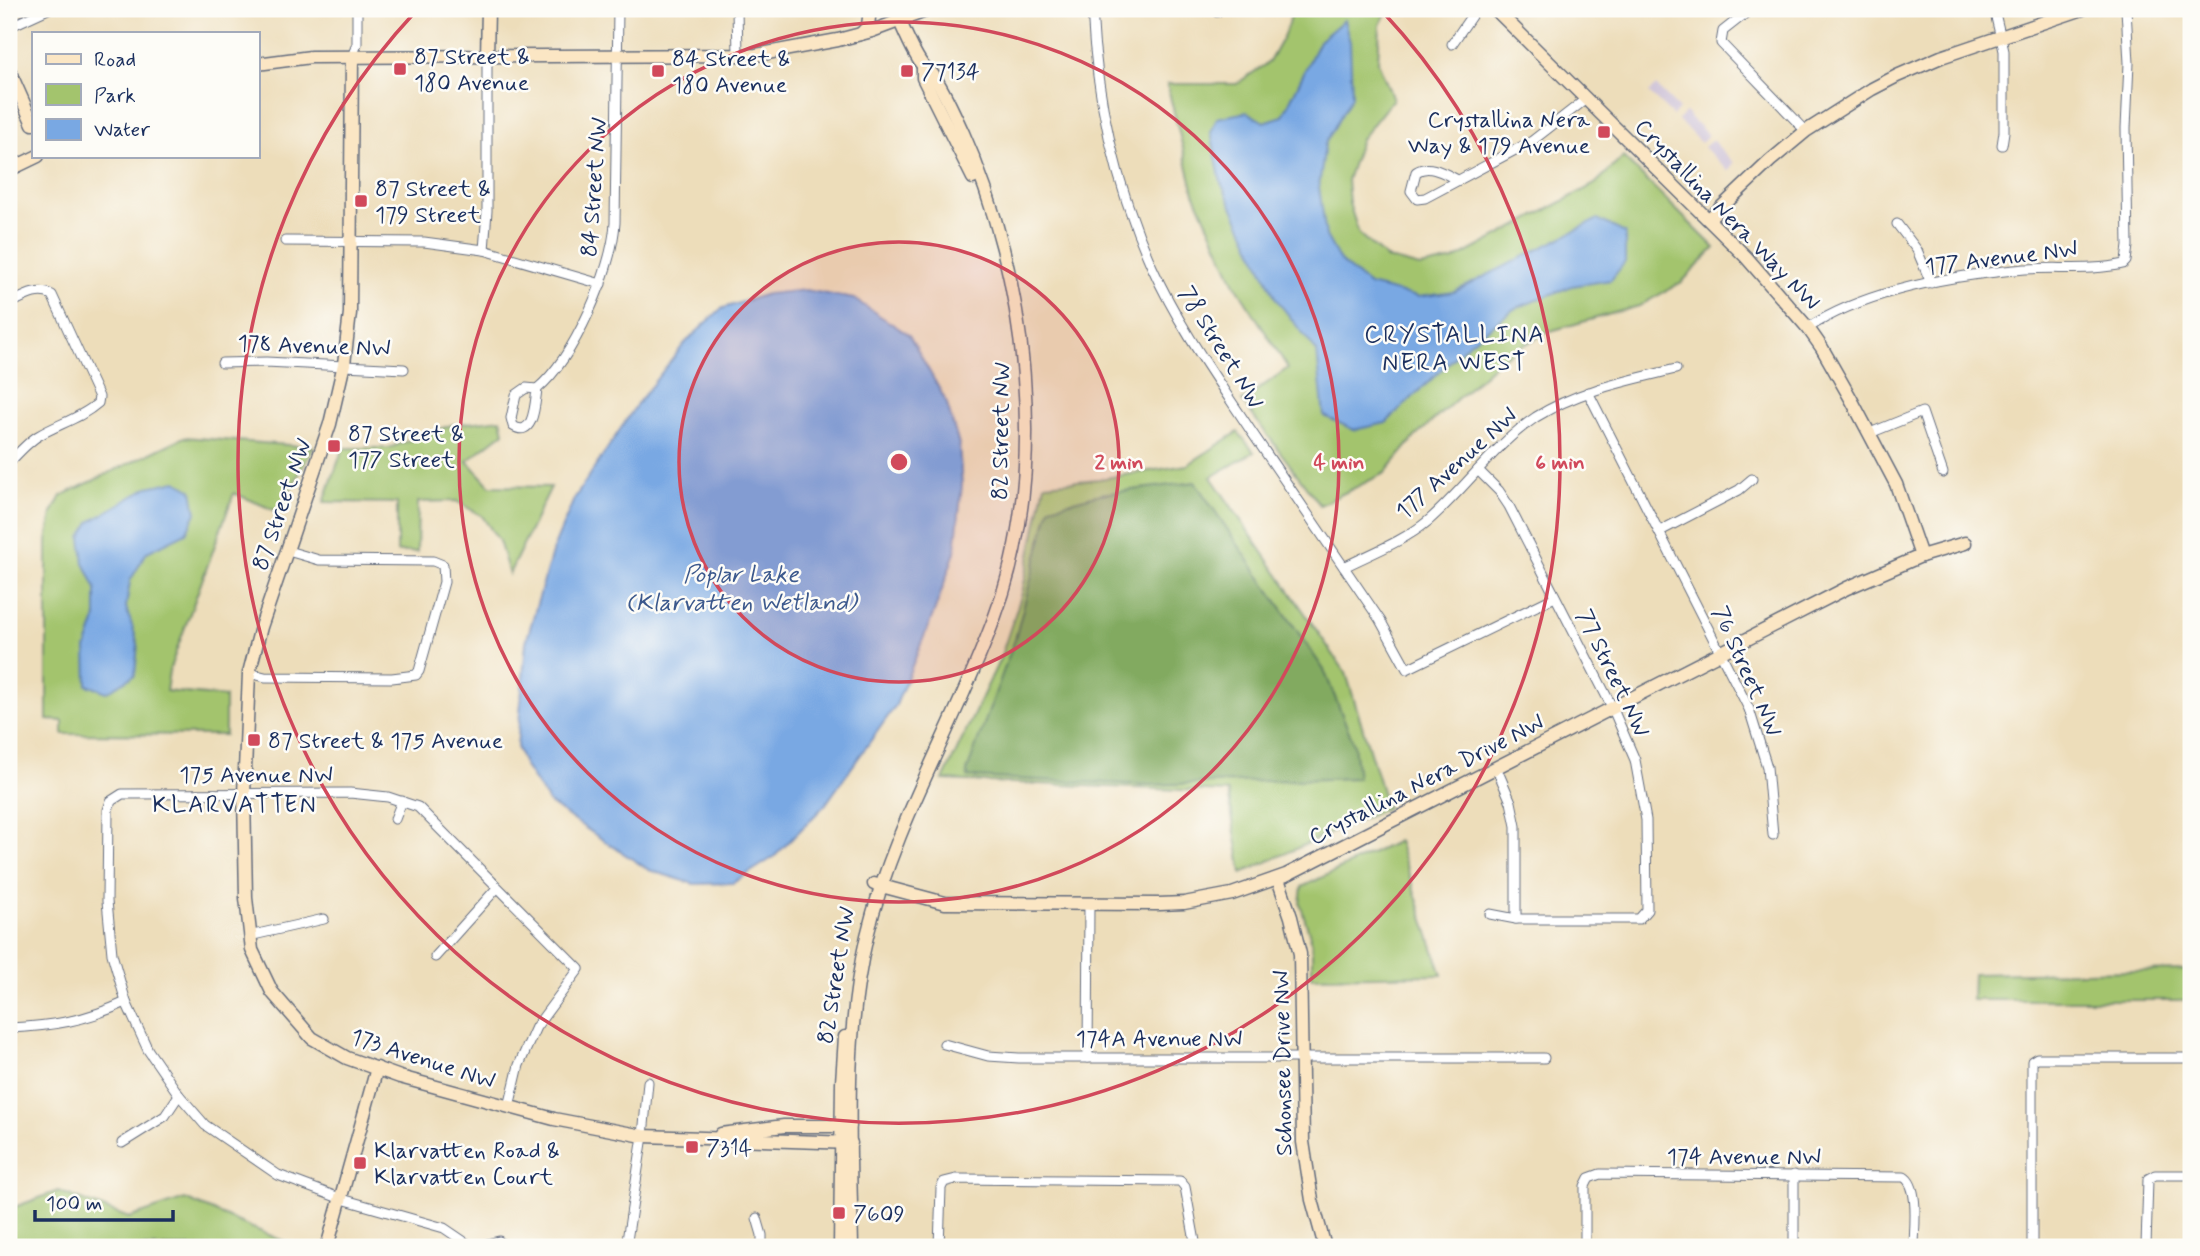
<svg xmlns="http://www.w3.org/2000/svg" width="2200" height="1256" font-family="Mynerve,sans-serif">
<rect width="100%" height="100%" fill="#fdfcf7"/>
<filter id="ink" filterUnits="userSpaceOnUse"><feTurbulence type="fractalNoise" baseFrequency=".0143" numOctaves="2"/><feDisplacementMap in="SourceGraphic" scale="14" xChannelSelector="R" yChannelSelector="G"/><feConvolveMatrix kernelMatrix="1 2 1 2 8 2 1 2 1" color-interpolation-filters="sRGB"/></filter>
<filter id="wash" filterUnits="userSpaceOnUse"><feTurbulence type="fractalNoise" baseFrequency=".00686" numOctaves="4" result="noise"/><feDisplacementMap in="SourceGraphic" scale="28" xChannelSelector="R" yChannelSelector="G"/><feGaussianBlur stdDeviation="1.57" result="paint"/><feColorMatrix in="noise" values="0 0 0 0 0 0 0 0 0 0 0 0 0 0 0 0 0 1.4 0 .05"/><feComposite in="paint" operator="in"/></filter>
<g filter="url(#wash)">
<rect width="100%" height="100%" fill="#edddba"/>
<!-- industrial -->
<g fill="#cbbfd6">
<polygon points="1656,86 1679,109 1673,116 1649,93"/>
<polygon points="1685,112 1708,135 1701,143 1678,120"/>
<polygon points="1712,140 1734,163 1728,171 1704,147"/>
</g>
<!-- green -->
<g fill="#a3c46d" stroke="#5f7a66" stroke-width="2">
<polygon points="1291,9 1388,9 1380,25 1378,62 1393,99 1361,139 1347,180 1349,203 1359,234 1386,258 1420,267 1454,260 1595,184 1623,157 1715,248 1682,282 1639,306 1547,332 1502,358 1415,437 1385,473 1320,505 1242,401 1288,368 1235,284 1194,193 1167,84 1236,84 1269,62 1283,37 1291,16"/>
<polygon points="501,419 504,432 467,461 490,486 551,487 509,574 499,541 482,516 456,501 418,502 417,552 397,552 397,503 324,502 343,448 389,448 451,425"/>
<polygon points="1238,432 1254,452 1211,477 1346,673 1387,808 1242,873 1228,792 943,780 1000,659 1022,593 1045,484 1099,479 1187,465"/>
<polygon points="184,437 314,447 278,512 234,493 169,671 166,691 225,697 225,735 63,734 63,721 47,720 47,541 52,513 61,496"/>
<polygon points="1398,841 1442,975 1312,977 1312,943 1300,903 1302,887"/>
<polygon points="2191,970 2191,1000 1972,1000 1973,974"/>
<polygon points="58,1191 129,1218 185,1199 297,1247 9,1247 9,1209"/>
</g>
<!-- forest -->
<polygon fill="#82aa60" stroke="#4e6c5f" stroke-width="2" points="1195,482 1324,670 1354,744 1358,778 1151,785 968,777 967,771 1015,639 1050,507 1100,494"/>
<!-- water -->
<g fill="#79a8e3" stroke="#4a6ca0" stroke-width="2">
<polygon points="1344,20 1350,42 1352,96 1325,144 1319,187 1326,236 1340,261 1369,285 1418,297 1454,292 1598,219 1625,233 1625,262 1611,280 1572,286 1514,309 1467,345 1386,423 1354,430 1324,416 1317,352 1276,299 1221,183 1211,132 1217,118 1247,112 1264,122 1283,116 1319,41"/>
<polygon points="806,290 854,299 909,335 946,401 959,445 962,485 955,552 935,610 896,705 825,805 774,857 733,883 694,884 649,870 591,832 549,803 524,765 517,747 526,642 553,549 574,499 637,404 685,343 721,309 767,294"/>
<polygon points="176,481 192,490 196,513 186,533 147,552 130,581 126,607 138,644 135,675 107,692 87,685 86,649 96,619 96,589 84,563 81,537 90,522 148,487"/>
</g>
</g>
<g filter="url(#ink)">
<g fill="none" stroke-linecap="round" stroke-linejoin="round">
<!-- street casing -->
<g stroke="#646c7e" stroke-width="11">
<g id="street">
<polyline points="737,9 738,55"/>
<path d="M1092,9C1096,97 1116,186 1152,267C1178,325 1216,378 1251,431C1294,494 1337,557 1380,620L1407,669L1555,597"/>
<polyline points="1751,9 1723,31 1721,43 1806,131"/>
<polyline points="1994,9 2004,51 2004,132 2002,145"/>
<polyline points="1217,12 1217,9"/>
<polyline points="9,27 48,9"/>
<polyline points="1452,44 1476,9"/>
<polyline points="352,57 357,44 357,9"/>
<path d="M1458,180C1445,174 1430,163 1416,172L1411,191L1417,199L1425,198L1532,141L1586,99"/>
<polyline points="1897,224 1917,250 1931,283"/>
<polyline points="285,241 424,242 484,250 601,284"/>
<polyline points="484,250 487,211 487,57"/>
<path d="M9,304C22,298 37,287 52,295L99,397L98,403C81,418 58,424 38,436C27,443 18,453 9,463"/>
<path d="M1808,328C1867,289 1956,275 2025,269C2055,267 2094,271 2123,264L2126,261L2128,246L2126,128L2129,63L2126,9"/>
<polyline points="222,363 266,362 404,369"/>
<path d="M537,389C535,403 534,439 513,426L511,418L516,395L526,388L537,389C574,358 612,271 615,223L618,9"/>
<polyline points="1588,392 1749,709 1767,767 1773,835"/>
<polyline points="1870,433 1922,412 1943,473"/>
<polyline points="1478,470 1499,491 1509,506 1612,707 1635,760 1646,820 1647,910 1639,919 1516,919 1490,914"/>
<polyline points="1660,531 1739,490 1752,479"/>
<path d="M1344,567C1372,553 1404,541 1428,521C1466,488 1494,445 1536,417C1579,390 1627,381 1676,369"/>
<polyline points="249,673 265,677 392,678 416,675 419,671 444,582 443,565 433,561 319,560 288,551"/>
<polyline points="1496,767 1511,802 1516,826 1516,919"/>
<polyline points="395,819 402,801"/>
<polyline points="249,936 324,919"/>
<polyline points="435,957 497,888"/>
<path d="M9,1028C53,1026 85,1021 126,1002"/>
<polyline points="944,1044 988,1056 1019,1058 1544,1058"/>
<polyline points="1088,1058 1089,904"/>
<polyline points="122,1143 165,1116 179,1095"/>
<polyline points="757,1218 762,1235 762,1247"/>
<polyline points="472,1247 444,1228 342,1199 278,1175 205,1125 179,1095 148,1050 126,1002 112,954 107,901 108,810 111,801 122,794 350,793 388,797 418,807 579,969 536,1027 519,1065 509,1107"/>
<polyline points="475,1247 499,1241"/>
<polyline points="626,1247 643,1136 648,1082"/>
<polyline points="939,1247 941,1188 944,1182 956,1179 1180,1181 1185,1187 1196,1247"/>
<path d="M1585,1247V1186L1589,1178L1600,1174L1904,1177C1920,1186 1914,1230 1914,1247"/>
<polyline points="1794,1247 1794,1175"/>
<polyline points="2032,1247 2032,1061 2037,1058 2191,1058"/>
<polyline points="2146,1247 2148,1179 2155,1175 2191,1175"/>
</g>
</g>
<!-- secondary casing -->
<g stroke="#646c7e" stroke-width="15">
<g id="secondary">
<polyline points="1495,9 1746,257 1808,328 1822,348 1851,399 1896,484 1921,556"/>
<polyline points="861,34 868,26 870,9"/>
<polyline points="352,57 350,313 344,364 330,424 261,627 249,673 244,794 246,898 252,950 272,992 312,1038 347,1058 400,1077 554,1119 643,1136 851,1143"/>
<polyline points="487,57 488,9"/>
<polyline points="257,64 311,57 756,55 838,40 872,31 931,9"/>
<polyline points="923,67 923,78 973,178"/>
<polyline points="9,70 33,124"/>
<polyline points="9,170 38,156"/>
<polyline points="1709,219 1770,161 1806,131 1872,89 1897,76 1941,57 2083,9"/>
<polyline points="1278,879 1291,917 1300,954 1303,1142 1312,1200 1325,1247"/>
<polyline points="874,884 945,903 1159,904 1184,903 1232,894 1286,875 1847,588 1921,556 1965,543"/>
<polyline points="721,1134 784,1126 850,1126"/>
<polyline points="327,1247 377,1068"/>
<polyline points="840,1247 842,1082 845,1037"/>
<path d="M852,1247C850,1146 843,1035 867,936C894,823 956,724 995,616C1050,468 1027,275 963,133C955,116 944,90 933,75C931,72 926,70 924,67C913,55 902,24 894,9"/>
</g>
</g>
<!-- street -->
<use href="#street" stroke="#fff" stroke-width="9"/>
<!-- secondary -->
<use href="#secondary" stroke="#fbe6c4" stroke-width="12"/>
</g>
</g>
<!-- distance rings -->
<circle cx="899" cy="462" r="220" fill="#d1495b" fill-opacity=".12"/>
<g fill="none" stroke="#d1495b" stroke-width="3.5">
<circle cx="899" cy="462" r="220"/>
<circle cx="899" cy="462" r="440"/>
<path d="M1382 11A661 661 0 1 1 416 11"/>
</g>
<!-- markers -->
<g fill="#d1495b" stroke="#fdfcf7" stroke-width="2.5">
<rect x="393" y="62" width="14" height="14" rx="3.5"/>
<rect x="651" y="64" width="14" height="14" rx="3.5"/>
<rect x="900" y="64" width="14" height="14" rx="3.5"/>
<rect x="1597" y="125" width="14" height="14" rx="3.5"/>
<rect x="354" y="194" width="14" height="14" rx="3.5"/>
<rect x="327" y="439" width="14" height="14" rx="3.5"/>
<rect x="247" y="733" width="14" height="14" rx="3.5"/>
<rect x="685" y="1140" width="14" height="14" rx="3.5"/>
<rect x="353" y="1156" width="14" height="14" rx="3.5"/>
<rect x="832" y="1206" width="14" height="14" rx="3.5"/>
</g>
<g text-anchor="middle" stroke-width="5" stroke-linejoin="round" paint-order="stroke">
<!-- poi labels -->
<g font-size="23" fill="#1b2f5e" stroke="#fdfcf7" text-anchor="start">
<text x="414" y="64">87 Street &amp;<tspan x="414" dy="26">180 Avenue</tspan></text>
<text x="672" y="66">84 Street &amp;<tspan x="672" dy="26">180 Avenue</tspan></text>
<text x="921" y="79">77134</text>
<text x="1590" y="127" text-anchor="end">Crystallina Nera<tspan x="1590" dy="26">Way &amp; 179 Avenue</tspan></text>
<text x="375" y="196">87 Street &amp;<tspan x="375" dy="26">179 Street</tspan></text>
<text x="348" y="441">87 Street &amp;<tspan x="348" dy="26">177 Street</tspan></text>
<text x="268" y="748">87 Street &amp; 175 Avenue</text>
<text x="706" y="1155">7314</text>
<text x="374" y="1158">Klarvatten Road &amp;<tspan x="374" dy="26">Klarvatten Court</tspan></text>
<text x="853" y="1221">7609</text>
</g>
<!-- street labels -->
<g font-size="23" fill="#1b2f5e" stroke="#fdfcf7">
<text transform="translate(593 187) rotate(-86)" y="8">84 Street NW</text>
<text transform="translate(1728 214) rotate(46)" y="8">Crystallina Nera Way NW</text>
<text transform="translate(2001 257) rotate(-7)" y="8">177 Avenue NW</text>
<text transform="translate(314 345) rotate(2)" y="8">178 Avenue NW</text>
<text transform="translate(1222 347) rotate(58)" y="8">78 Street NW</text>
<text transform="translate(1000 431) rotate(-89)" y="8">82 Street NW</text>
<text transform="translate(1456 463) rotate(-42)" y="8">177 Avenue NW</text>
<text transform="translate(281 504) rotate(-71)" y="8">87 Street NW</text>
<text transform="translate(1748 671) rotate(66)" y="8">76 Street NW</text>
<text transform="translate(1614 673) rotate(64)" y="8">77 Street NW</text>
<text x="256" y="782">175 Avenue NW</text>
<text transform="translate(1426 779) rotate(-27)" y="8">Crystallina Nera Drive NW</text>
<text transform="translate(835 975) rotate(-81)" y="8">82 Street NW</text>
<text x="1159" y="1046">174A Avenue NW</text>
<text transform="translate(423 1058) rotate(18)" y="8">173 Avenue NW</text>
<text transform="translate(1282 1063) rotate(-91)" y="8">Schonsee Drive NW</text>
<text x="1744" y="1164">174 Avenue NW</text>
</g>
<!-- neighbourhood labels -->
<g font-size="24" letter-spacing="2" fill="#1b2f5e" stroke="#fdfcf7">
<text x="1455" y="342">CRYSTALLINA<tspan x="1455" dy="28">NERA WEST</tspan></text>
<text x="235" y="812">KLARVATTEN</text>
</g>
<!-- water labels -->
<g font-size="24" font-style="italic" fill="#3c598d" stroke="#fdfcf7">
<text x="741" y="582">Poplar Lake<tspan x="741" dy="28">(Klarvatten Wetland)</tspan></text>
</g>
</g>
<circle cx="899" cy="462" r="10" fill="#d1495b" stroke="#fdfcf7" stroke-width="3.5"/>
<g font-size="21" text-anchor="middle" font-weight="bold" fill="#d1495b" stroke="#fdfcf7" stroke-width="5" stroke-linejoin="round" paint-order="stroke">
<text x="1119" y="469">2 min</text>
<text x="1339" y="469">4 min</text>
<text x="1560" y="469">6 min</text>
</g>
<!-- margin -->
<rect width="2200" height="1256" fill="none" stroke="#fdfcf7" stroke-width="35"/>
<!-- legend -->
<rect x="32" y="32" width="228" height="126" fill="#fdfcf7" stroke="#a3aaba" stroke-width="2"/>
<rect x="46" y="54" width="35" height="10" fill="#fbe6c4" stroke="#a3aaba" stroke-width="2"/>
<text x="94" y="66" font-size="21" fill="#1b2f5e">Road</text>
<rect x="46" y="84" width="35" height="21" fill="#a3c46d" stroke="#a3aaba" stroke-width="2"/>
<text x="94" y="102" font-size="21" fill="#1b2f5e">Park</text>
<rect x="46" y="119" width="35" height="21" fill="#79a8e3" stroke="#a3aaba" stroke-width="2"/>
<text x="94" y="136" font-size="21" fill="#1b2f5e">Water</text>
<!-- scale -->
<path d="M35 1210v10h138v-10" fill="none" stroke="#1b2f5e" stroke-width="3.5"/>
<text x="46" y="1210" font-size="21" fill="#1b2f5e" stroke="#fdfcf7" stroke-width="5" paint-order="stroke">100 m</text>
</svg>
